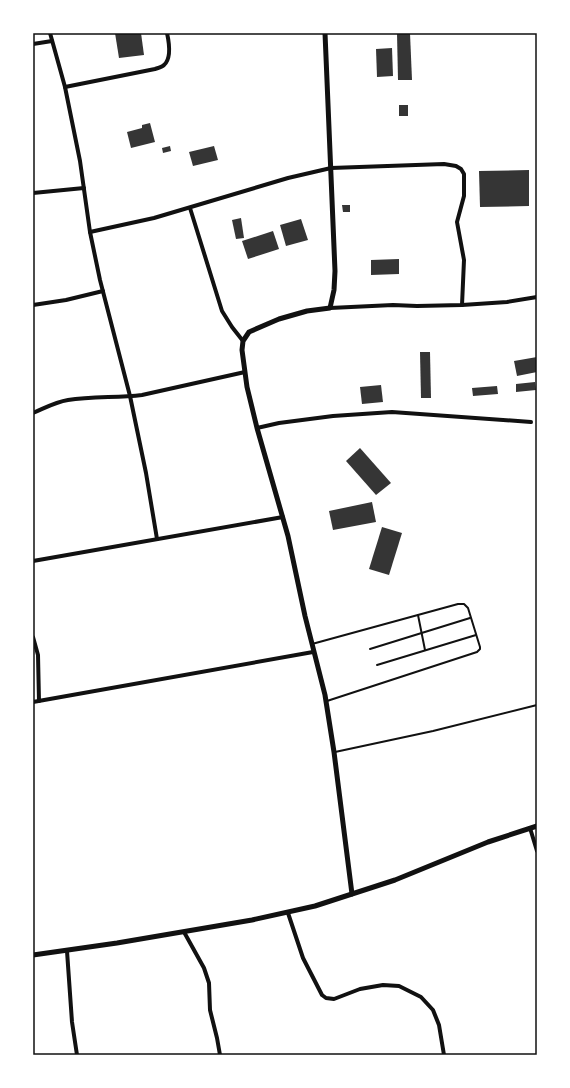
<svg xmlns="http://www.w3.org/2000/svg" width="570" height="1088" font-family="'Source Sans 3',sans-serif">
<rect width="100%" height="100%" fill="#fff"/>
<!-- building -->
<g fill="#353535">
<polygon points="115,33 141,33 144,55 119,58"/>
<polygon points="397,33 410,33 412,80 398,80"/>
<polygon points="392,48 393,76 377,77 376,49"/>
<rect x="399" y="105" width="9" height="11"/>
<polygon points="150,123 155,142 131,148 127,132 142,128 142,125"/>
<polygon points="170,146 171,151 163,153 162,148"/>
<polygon points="214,146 218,160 193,166 189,152"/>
<polygon points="529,170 529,206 480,207 479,171"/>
<polygon points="342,205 350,205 350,212 343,212"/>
<polygon points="241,218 244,238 236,239 232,220"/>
<polygon points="301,219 308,240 286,246 280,225"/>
<polygon points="273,231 279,249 248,259 242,241"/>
<polygon points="399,259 399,274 371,275 371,260"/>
<polygon points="420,352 430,352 431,398 421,398"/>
<polygon points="537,357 537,372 517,376 514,361"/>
<polygon points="535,382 536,390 516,392 516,384"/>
<polygon points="381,385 383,402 362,404 360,387"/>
<polygon points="497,386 498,394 473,396 472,388"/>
<polygon points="360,448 391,483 376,495 346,461"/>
<polygon points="372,502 376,522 333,530 329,511"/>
<polygon points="382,527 402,533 389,575 369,569"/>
</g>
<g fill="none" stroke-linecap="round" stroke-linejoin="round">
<!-- service -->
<g stroke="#111" stroke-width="2">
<polyline points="418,615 425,650"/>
<polyline points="312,644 458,604 464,604 468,608 480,647 480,649 477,652 327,701"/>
<polyline points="370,649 470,618"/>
<polyline points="377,665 476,635"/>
<polyline points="335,752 433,731 537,705"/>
</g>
<!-- minor -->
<g stroke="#111" stroke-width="4">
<polyline points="50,33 65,87 80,161 90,232 100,280 130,396 146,473 157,539"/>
<polyline points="33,44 52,41"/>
<path d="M65,87L155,69C158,68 162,67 164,65C172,58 169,42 167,33"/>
<polyline points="33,193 84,188"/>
<polyline points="190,208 222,311 232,327 243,341"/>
<polyline points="90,232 154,218 288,178 331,168 444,164 456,166 461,169 464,174 464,196 457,222 464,260 462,305"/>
<polyline points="33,305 66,300 103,291"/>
<polyline points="330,308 393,305 417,306 462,305 507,302 537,297"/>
<path d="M33,413C45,408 55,402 68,400C92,396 117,398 142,395L245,372"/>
<polyline points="257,428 279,423 333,416 392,412 531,422"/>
<polyline points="33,561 283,517"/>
<polyline points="33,637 38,655 39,701"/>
<polyline points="33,702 313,652"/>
<polyline points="530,828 537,851"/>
<polyline points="288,913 303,958 322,995 326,998 334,999 360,989 383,985 399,986 421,997 433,1010 439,1025 444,1055"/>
<polyline points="184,932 204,968 209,983 210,1010 217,1038 220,1055"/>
<polyline points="67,951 72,1022 77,1055"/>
</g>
<!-- tertiary -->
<g stroke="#111" stroke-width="5">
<polyline points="325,33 335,271 334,290 330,308 307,311 279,319 249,332 243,341 242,350 247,387 257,428 288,536 305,616 325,695 334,752 352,894"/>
<polyline points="33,955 117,943 252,920 315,906 395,880 488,842 537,826"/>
</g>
</g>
<!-- border -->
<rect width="570" height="1088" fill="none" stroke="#ffffff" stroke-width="68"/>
<rect x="34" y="34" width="502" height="1020" fill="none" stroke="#111" stroke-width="1.5"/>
</svg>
